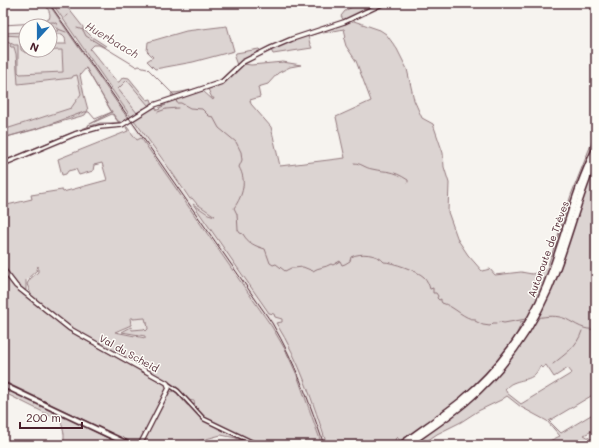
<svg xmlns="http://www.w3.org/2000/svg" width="599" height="448" font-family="Mali,sans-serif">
<rect width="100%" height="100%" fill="#f6f3ef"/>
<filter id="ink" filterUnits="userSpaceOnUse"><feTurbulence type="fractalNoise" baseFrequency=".025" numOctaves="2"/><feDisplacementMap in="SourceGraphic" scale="8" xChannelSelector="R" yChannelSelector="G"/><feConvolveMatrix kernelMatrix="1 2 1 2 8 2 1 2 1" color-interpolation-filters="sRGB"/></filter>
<g filter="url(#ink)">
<!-- built -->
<g fill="#e9e3e0">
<polygon points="48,3 52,3 54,5 189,199 192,198 197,204 215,216 208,214 193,204 269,313 274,314 275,317 282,319 283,322 276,324 286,339 303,375 327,445 322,445 297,375 286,351 272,327 141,138 138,140 132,133 135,131 138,134"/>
<polygon points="11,34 20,36 21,50 23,52 62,50 63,72 19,74 18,72 18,84 72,78 73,76 77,75 81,94 71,108 3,130 3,40 14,47 17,61 18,45 14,45 3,38 3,35"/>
<polygon points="127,80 149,106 145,107 137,113 117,88"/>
<polygon points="130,318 133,318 134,319 145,318 147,322 148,329 146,331 140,329 131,330 131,327 122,331 123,329 131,325"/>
</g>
<!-- green -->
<g fill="#dcd4d2" stroke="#937a7e" fill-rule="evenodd">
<path d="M44,3H48L129,120L120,125L90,128V126L100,123H119L112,114L88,125L89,128L3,163V161C31,150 59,137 87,127L90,124L112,112L86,68L80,75L84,95L88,110L85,115L3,138V130L71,108L81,94L77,75L73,76L72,78L18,84L16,54L14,47H11L10,46L11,44L3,40V38L14,45H18V72L20,74L63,72L62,50L26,51V53L21,50L20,36L3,35V33L26,32V35L21,36L22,45H26V50H50V44H66L65,37L62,34H50V31H58C52,20 44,23 33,23L49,19C52,13 47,8 44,3Z"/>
<polygon points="52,3 64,3 83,27 83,30 84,29 92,37 106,46 105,48 99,45 94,45 90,49 117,82 119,82 123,77 129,78 147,100 151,99 153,105 148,105 127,80 118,89 137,113 144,108 143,110 131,117"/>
<polygon points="359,3 381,3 344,21 341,16 345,11"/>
<path d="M351,20L380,30L386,34L397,49L407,69L414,100L422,118L433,124L443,153L444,167L449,183L448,212L458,240L468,255L482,271L490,269L495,275L521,272L532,274L540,272L547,268L556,242L571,195L596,132V143L576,189L559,243L578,212L596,163V393L549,421L561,433L596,412V422L592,426L596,429L584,435L596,442V444L592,445H541L560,436L547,421L521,407L507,396L501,400L478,411L461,422L437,434L421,445H411L510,359L520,345L536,319L520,322L521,324C501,374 444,412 401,442L397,437L395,439L398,444L396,445H327C313,403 300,361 276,323L282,322V319L275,317L274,314L269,313L193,204L208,214L215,216L197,204L192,198L190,199L171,171L134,120L155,106L157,110L160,109L159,108L166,105L160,106L159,105L200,91H203L213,100L214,98H212L208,89L216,86L217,88V86L231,76L245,62L293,39L339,26ZM344,29L346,37L344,39L346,46L356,61L371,101L336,117L345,158L280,166L271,127L251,104L250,100L260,97L258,87L268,84L278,73L290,67L301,65L283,62L251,65L244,64L271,50L273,54L312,48L310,44L308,36L322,32L323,33ZM546,365L554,377L568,368L572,373L521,404L507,393L505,389C507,387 510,384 513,383C525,378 534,381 540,366L542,368Z"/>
<polygon points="227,26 234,51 193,62 155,69 147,61 153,57 147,51 148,42 186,31"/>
<path d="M259,49L261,51L246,59L221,81L174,97L171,95L172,93C183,93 212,85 221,79C226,75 231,69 237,65L234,57L236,53Z"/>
<path d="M126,127H127L137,140L141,138L272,327L286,351L297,375L322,445H251L236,438L221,435L191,443L176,445H143V441L168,393L173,391L176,392L187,405L195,408L194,401L187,400L173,385L69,327L32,297L27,284L30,279L38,272V266L37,270L26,280V290L24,291L12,280L3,266V206L32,199L31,195L62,190L63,192L107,180L102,163L94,165L93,171L79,175L76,169L68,171L66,174L62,175L58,159L128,131ZM130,318H133V319L145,318L146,322H147L148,329L146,331L144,329L132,330L131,327L122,332L145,336V338L115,332L131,325Z"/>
<polygon points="3,271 14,287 69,331 166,385 167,388 140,442 138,444 134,444 3,381"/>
<polygon points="3,387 122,445 64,445 64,434 61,421 3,392"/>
</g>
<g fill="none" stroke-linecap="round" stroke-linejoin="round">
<!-- stream -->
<g stroke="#8e7378" stroke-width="1">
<polyline points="64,18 68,15"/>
<polyline points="3,25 54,22 57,24 58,29 66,32"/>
<polyline points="77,28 83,30 86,36 137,67 139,66 147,68 173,94 174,97"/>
<polyline points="86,68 111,111"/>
<path d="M176,100L177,103H181L190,108L202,109L209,116L213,117L219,128L236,142L241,152L242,160L239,167C247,181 243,195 234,208L237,214L238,230L240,233L243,234C248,243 255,246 265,249L270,263L273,265L276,264L285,271L291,268H294L303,267L313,271C318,267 325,268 331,264L333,265L340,261L342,265L345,264L350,261L351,257C360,252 378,254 384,262C392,262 418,271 424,277C427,280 429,285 430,289L433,288V293H436L438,296L437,298L439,300L441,299V301L442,303C454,306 465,320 475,319V321L483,325L490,326L493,323H496"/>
<polyline points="158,112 166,109 178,108"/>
<polyline points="113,114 118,121 122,123"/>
<polyline points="3,138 37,129 84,112 89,112 95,119 112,112"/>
<path d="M354,163C361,163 365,168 372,169C389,173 391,169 408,180V182"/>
<path d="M537,318C547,316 557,315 566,319C576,324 584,331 596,329"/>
<polyline points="499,322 504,323 526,319"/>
<path d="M553,364C565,354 577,347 582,331"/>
</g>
<!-- minor casing -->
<g stroke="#4a1f2b" stroke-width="5.5">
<polyline id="minor" points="168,384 178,391 204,419 258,445"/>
</g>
<!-- secondary casing -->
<g stroke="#4a1f2b" stroke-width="6">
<g id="secondary">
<polyline points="3,164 75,134 100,127 122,125 154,105 222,82 243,62 271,48 292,39 344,22 384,3"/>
<polyline points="3,269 16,286 70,329"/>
<polyline points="72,330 167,383 169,388 141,443 138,445"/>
</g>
</g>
<!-- primary casing -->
<g stroke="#4a1f2b" stroke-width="7">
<polyline id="primary" points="3,385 130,445"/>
</g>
<!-- motorway casing -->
<g stroke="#4a1f2b" stroke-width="8">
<g id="motorway">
<path d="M401,445C421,430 442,416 462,400C498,370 529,329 546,286C564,240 574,192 596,148"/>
<path d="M407,445C427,431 447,418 466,402C501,372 530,332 549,289C567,246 577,200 596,157"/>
</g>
</g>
<!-- minor -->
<use href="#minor" stroke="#fdfcf7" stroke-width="2.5"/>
<!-- secondary -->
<use href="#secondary" stroke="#fdfcf7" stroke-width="3.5"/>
<!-- primary -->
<use href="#primary" stroke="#fdfcf7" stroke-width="4"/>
<!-- motorway -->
<use href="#motorway" stroke="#fdfcf7" stroke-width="5"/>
<!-- rail -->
<path stroke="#4a1f2b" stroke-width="1" d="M49,3L272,323C296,364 309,401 324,445"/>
</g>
</g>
<g text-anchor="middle" stroke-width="3" stroke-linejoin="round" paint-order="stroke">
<!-- street labels -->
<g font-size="10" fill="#4a1f2b" stroke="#fdfcf7">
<text transform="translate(548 249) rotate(-70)" y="4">Autoroute de Trèves</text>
<text transform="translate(129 353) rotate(29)" y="4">Val du Scheid</text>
</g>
<!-- water labels -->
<g font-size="11" font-style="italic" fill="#725058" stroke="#fdfcf7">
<text transform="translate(112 40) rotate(31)" y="4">Huerbaach</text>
</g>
</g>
<!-- margin -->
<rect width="599" height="448" fill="none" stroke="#fdfcf7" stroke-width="16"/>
<rect x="8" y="8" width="583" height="432" fill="none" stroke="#4a1f2b" stroke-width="1.5" filter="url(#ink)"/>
<!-- north arrow -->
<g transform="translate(38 38) rotate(201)"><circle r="19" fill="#fdfcf7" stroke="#b5a4a5"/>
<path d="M0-3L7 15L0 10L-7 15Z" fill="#1f6fb2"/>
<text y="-6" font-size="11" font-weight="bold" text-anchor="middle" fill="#4a1f2b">N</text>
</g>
<!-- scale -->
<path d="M20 422v6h62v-6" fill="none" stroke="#4a1f2b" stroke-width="2"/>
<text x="26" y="422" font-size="12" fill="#4a1f2b" stroke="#fdfcf7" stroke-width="3" paint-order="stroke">200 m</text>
</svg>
